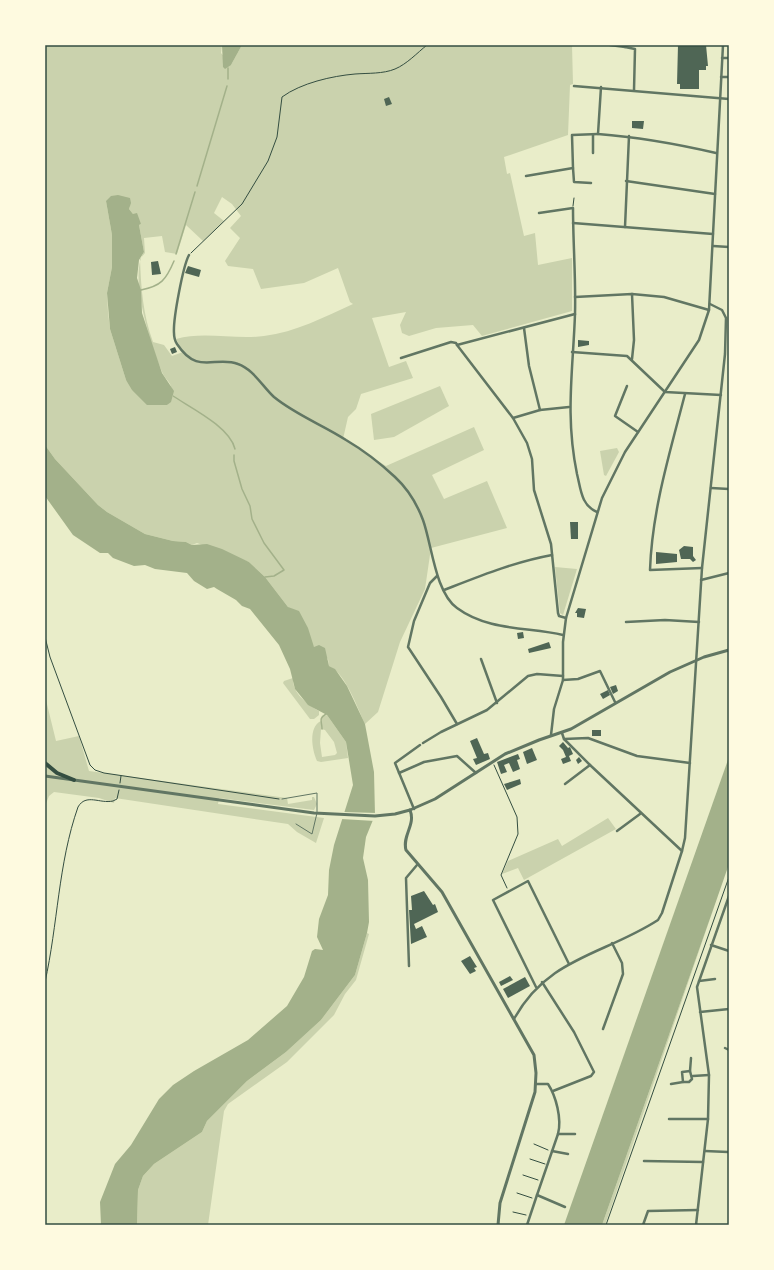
<svg xmlns="http://www.w3.org/2000/svg" width="774" height="1270" font-family="Jost,sans-serif">
<rect width="100%" height="100%" fill="#e9edc9"/>
<!-- green -->
<g fill="#cad2ad" fill-rule="evenodd">
<path d="M45,45H222L221,53L231,65L242,45H572L573,84L570,85L568,135L504,157L507,174L510,173L524,236L535,233L538,265L572,258V311L482,336L473,325L436,328L409,336L402,333L400,325L406,312L372,318L389,367L406,361L413,378L361,394L356,409L348,417L343,439L386,466L474,427L484,450L432,475L444,499L487,481L507,528L431,548L425,589L400,642L378,712L365,724C357,707 346,674 329,666L328,659L314,647L288,607L265,577L249,562L197,543L192,545L186,542L173,541L145,534L107,512L98,505L55,459L45,445ZM222,197L232,204L241,216L230,228L240,238L225,261L228,266L253,269L261,289L304,283L338,268L350,302L353,304C324,317 296,332 264,336C235,340 204,331 176,339L183,352L172,356L164,345L153,342C143,315 141,288 140,259L145,253L144,238L162,236L165,252L177,254L186,225L203,241L224,221L214,213ZM106,201L130,205L129,209L141,224L139,225L144,252C128,276 151,345 162,372C164,377 168,380 170,384C172,388 173,393 173,396L167,405L126,380L110,329L108,312L107,293L112,267V235Z"/>
<polygon points="440,386 449,406 394,437 374,440 371,414"/>
<polygon points="617,448 619,452 606,476 604,475 600,451"/>
<polygon points="555,567 577,569 563,615 560,613"/>
<path d="M293,678C292,693 307,704 319,711V715L314,719H310L283,683L284,681Z"/>
<polygon points="45,696 56,741 79,736 89,771 287,798 288,804 312,800 312,797 314,797 317,804 314,810 219,798 218,804 324,818 316,843 297,832 288,824 115,798 114,803 99,798 54,792 49,796 45,806"/>
<path d="M327,715L346,742L348,758L321,762L317,761C312,750 308,727 321,721L322,717ZM321,729L325,730L334,742L337,753L335,755L322,757L320,743Z"/>
<polygon points="608,818 616,829 533,875 524,880 518,868 502,874 508,861 558,839 562,846"/>
<polygon points="713,910 605,1225 602,1225"/>
<polygon points="367,933 369,934 356,980 345,994 334,1015 287,1062 228,1104 224,1111 208,1225 137,1225 138,1190 143,1176 154,1164 202,1132 207,1121 247,1081 286,1052 321,1020 355,975"/>
</g>
<!-- water -->
<g fill="#a3b18a">
<polygon points="222,45 242,45 231,65 225,69 223,67"/>
<polygon points="118,195 130,198 131,203 129,209 133,214 137,213 141,224 139,225 144,252 139,260 137,278 141,290 142,313 162,373 174,391 171,402 167,405 147,405 132,390 126,380 110,329 107,293 112,267 112,235 106,201 111,196"/>
<polygon points="45,445 55,459 98,505 107,512 145,534 173,541 186,542 192,545 207,544 222,549 249,562 265,577 288,607 299,611 308,628 314,647 319,645 325,648 329,666 335,669 347,686 365,724 374,772 375,815 366,837 363,858 368,880 369,922 367,933 355,975 321,1020 286,1052 247,1081 207,1121 202,1132 154,1164 143,1176 138,1190 137,1225 101,1225 100,1202 115,1164 131,1145 159,1099 173,1085 194,1071 248,1040 287,1006 304,977 312,951 315,949 323,950 317,937 319,919 328,895 329,870 334,845 353,785 346,742 327,715 308,705 295,689 290,669 279,645 250,609 242,606 236,600 217,589 214,587 207,589 194,581 187,573 155,569 145,565 134,566 113,558 108,553 100,553 73,535 45,496"/>
<polygon points="729,757 729,864 713,910 602,1225 564,1225"/>
</g>
<!-- pier -->
<polygon fill="#e9edc9" points="343,812 377,813 377,815 375,821 341,819"/>
<g fill="none" stroke-linecap="round" stroke-linejoin="round">
<!-- stream -->
<g stroke="#a3b18a" stroke-width="1.5">
<polyline points="228,79 228,68"/>
<polyline points="197,186 227,86"/>
<polyline points="176,254 195,192"/>
<path d="M141,290C161,286 166,280 174,261"/>
<path d="M173,396C191,408 230,427 235,449"/>
<polyline points="234,455 234,461 242,489 250,506 252,519 264,543 284,570 274,576 265,577"/>
<path d="M322,729C322,721 318,719 326,714"/>
</g>
</g>
<!-- building -->
<g fill="#4f6655">
<polygon points="678,45 706,45 708,66 706,66 706,70 699,70 699,89 680,89 680,84 677,84"/>
<polygon points="389,97 392,104 386,106 384,99"/>
<polygon points="632,121 644,121 643,129 632,128"/>
<polygon points="158,261 161,274 152,275 151,262"/>
<polygon points="188,266 201,270 199,277 185,273"/>
<polygon points="578,340 589,341 589,345 578,347"/>
<polygon points="175,347 177,352 172,354 170,349"/>
<polygon points="570,522 578,522 578,539 571,539"/>
<polygon points="684,546 693,547 693,556 696,560 693,562 690,559 681,559 679,550"/>
<polygon points="656,552 677,554 677,562 656,564"/>
<polygon points="578,608 586,609 584,618 577,617 577,613 575,613"/>
<polygon points="523,632 524,638 518,639 517,633"/>
<polygon points="549,642 551,648 529,653 528,649"/>
<polygon points="616,685 618,691 613,694 610,687"/>
<polygon points="608,690 610,695 603,699 600,694"/>
<rect x="592" y="730" width="9" height="6"/>
<polygon points="477,738 484,754 488,753 490,759 476,765 473,759 477,758 470,741"/>
<polygon points="563,742 568,748 570,747 573,754 569,756 571,761 563,764 561,759 566,757 563,750 559,746"/>
<polygon points="532,748 537,760 527,764 523,752"/>
<polygon points="518,754 520,759 517,760 520,769 513,772 509,763 504,765 507,772 501,774 497,762"/>
<polygon points="579,757 582,761 578,764 576,760"/>
<polygon points="520,779 521,784 507,790 504,784"/>
<polygon points="424,891 433,905 435,904 438,912 414,924 416,929 422,926 427,937 411,944 409,910 412,910 411,896"/>
<polygon points="470,956 477,967 474,968 476,971 470,974 461,961"/>
<polygon points="510,976 513,980 501,986 499,982"/>
<polygon points="525,977 530,986 508,998 503,989"/>
</g>
<g fill="none" stroke-linecap="round" stroke-linejoin="round">
<!-- path -->
<g stroke="#344e41" stroke-width="1">
<polyline points="573,206 574,198"/>
<path d="M191,253L242,204L268,161L277,137L282,97C301,83 332,76 355,74C368,73 383,74 395,69C407,64 417,53 427,45"/>
<polyline points="45,637 50,657 90,765 95,770 104,773 279,799"/>
<polyline points="494,765 517,817 518,834 501,875 507,888"/>
<polyline points="120,783 121,776"/>
<path d="M45,982C58,924 58,864 78,807C86,793 100,804 113,801L117,799L119,790"/>
<polyline points="534,1144 548,1150"/>
<polyline points="530,1159 545,1164"/>
<polyline points="523,1175 538,1180"/>
<polyline points="517,1193 532,1198"/>
<polyline points="513,1212 526,1215"/>
<polyline points="606,1225 729,877"/>
</g>
<!-- service -->
<polyline stroke="#617663" stroke-width="1" points="282,799 317,793 317,813 312,834 296,824"/>
<!-- minor -->
<g stroke="#617663" stroke-width="2.5">
<polyline points="610,45 625,47"/>
<polyline points="625,45 625,47 635,49 634,90"/>
<polyline points="722,58 729,58"/>
<polyline points="721,77 729,77"/>
<polyline points="574,86 729,99"/>
<path d="M601,87L598,134C638,137 677,144 716,153"/>
<polyline points="593,153 593,135"/>
<polyline points="573,168 574,182 591,183"/>
<polyline points="526,176 573,168 572,135 598,134"/>
<polyline points="626,181 715,194"/>
<path d="M539,213L573,208C573,243 576,279 575,314C573,371 565,416 577,474C581,490 581,505 597,512"/>
<polyline points="573,223 713,234"/>
<polyline points="625,227 629,136"/>
<polyline points="713,246 729,247"/>
<path d="M189,255C183,266 173,319 174,333C174,337 175,341 177,344C198,376 215,355 238,364C253,369 263,387 274,397C296,415 323,425 346,440C363,450 380,463 395,477C408,489 417,504 423,520C432,545 435,592 457,608C488,631 528,627 563,635"/>
<polyline points="575,297 632,294 664,297 709,310"/>
<polyline points="524,328 529,366 540,410"/>
<polyline points="457,345 513,418 527,443 532,459 534,490 551,544 558,613 559,616 566,618"/>
<polyline points="572,352 627,356 665,392 721,395"/>
<polyline points="401,358 451,342 456,343 457,345 575,314"/>
<polyline points="632,359 634,340 632,294"/>
<polyline points="627,386 615,416 638,432"/>
<path d="M685,394C670,452 652,510 650,570L702,568"/>
<polyline points="513,418 540,410 569,407"/>
<polyline points="711,488 729,489"/>
<polyline points="437,576 430,583 414,621 408,647 441,697 457,724"/>
<polyline points="701,580 729,573"/>
<path d="M444,590C480,576 514,562 552,555"/>
<polyline points="626,622 665,620 699,622"/>
<polyline points="481,659 497,703"/>
<polyline points="563,680 578,679 600,671 615,702"/>
<polyline points="551,735 554,709 563,680 563,642 566,618 602,498 625,452 699,340 709,310 723,45"/>
<polyline points="564,739 588,738 637,756 690,763"/>
<polyline points="423,743 441,732 487,710 528,676 537,674 563,676"/>
<polyline points="399,773 424,762 457,756 476,773"/>
<polyline points="565,784 590,765"/>
<polyline points="414,809 395,763 420,745"/>
<polyline points="617,831 640,814"/>
<polyline points="682,851 685,838 702,568 725,354 726,318 722,310 710,304"/>
<polyline points="711,945 729,951"/>
<polyline points="409,966 406,878 417,865"/>
<polyline points="699,981 715,979"/>
<polyline points="542,982 574,1032 594,1072 591,1076 553,1091"/>
<polyline points="536,987 493,900 528,881 569,964"/>
<polyline points="700,1012 729,1009"/>
<path d="M514,1019C548,957 604,955 658,920L662,913L682,851L590,765L564,739L562,733"/>
<polyline points="603,1029 623,974 622,963 612,943"/>
<polyline points="725,1048 729,1050"/>
<polygon points="690,1071 692,1079 689,1082 683,1082 682,1072"/>
<polyline points="690,1071 691,1058"/>
<polyline points="693,1076 709,1075"/>
<path d="M536,1084H548C556,1096 562,1119 558,1134L537,1195L565,1207"/>
<polyline points="671,1084 683,1082"/>
<polyline points="669,1119 708,1119"/>
<polyline points="558,1134 575,1134"/>
<polyline points="552,1151 568,1154"/>
<polyline points="705,1151 728,1152"/>
<polyline points="644,1161 703,1162"/>
<polyline points="527,1225 537,1195"/>
<polyline points="643,1225 648,1211 698,1210"/>
<polyline points="696,1225 708,1119 709,1075 697,987 729,896"/>
</g>
<!-- tertiary -->
<g stroke="#617663" stroke-width="3">
<polyline points="45,776 314,813 375,816 395,814 410,810 435,799 505,754 539,740 571,729 670,672 704,657 729,650"/>
<path d="M410,810C416,825 402,835 406,850L442,892L534,1055L536,1073L535,1092L500,1203L498,1225"/>
</g>
<!-- motorway -->
<polyline stroke="#344e41" stroke-width="4" points="45,763 57,773 74,780"/>
</g>
<!-- border -->
<rect width="774" height="1270" fill="none" stroke="#fefae0" stroke-width="92"/>
<rect x="46" y="46" width="682" height="1178" fill="none" stroke="#344e41" stroke-width="1.5"/>
</svg>
